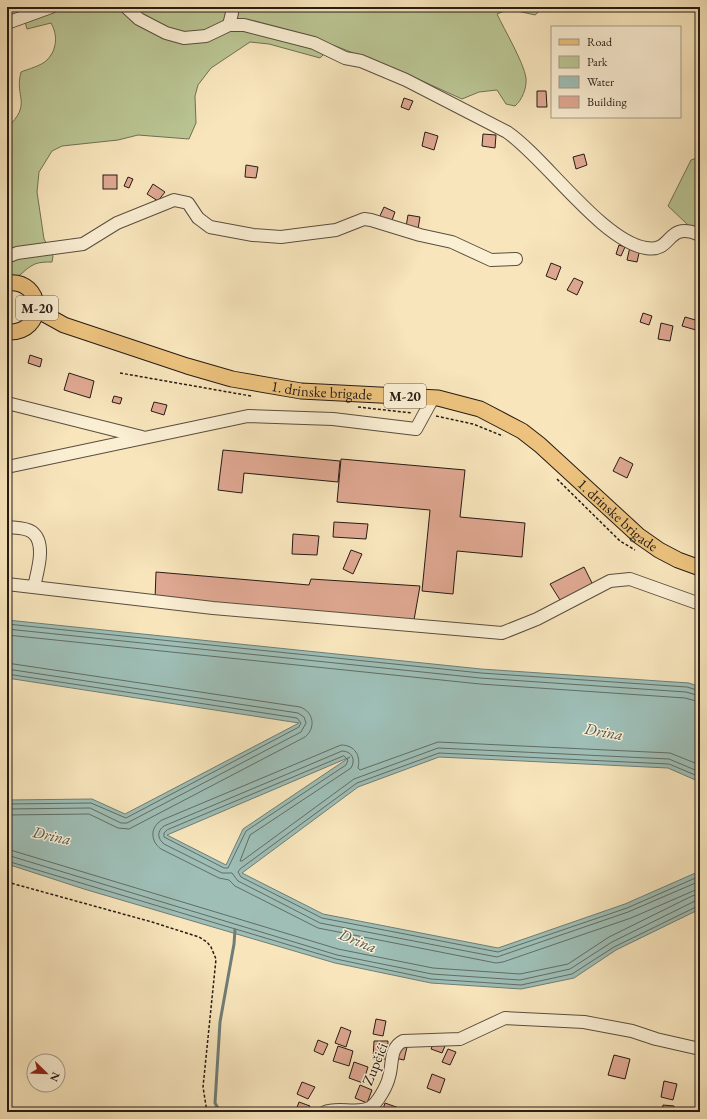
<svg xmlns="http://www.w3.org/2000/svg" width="707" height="1119" font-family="'EB Garamond',serif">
<rect width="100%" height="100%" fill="#f8e5bc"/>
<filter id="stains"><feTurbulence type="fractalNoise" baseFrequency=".005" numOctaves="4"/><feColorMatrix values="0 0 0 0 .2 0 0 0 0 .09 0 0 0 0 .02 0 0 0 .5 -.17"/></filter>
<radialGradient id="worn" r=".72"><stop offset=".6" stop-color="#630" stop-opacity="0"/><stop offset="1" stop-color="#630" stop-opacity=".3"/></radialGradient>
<!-- green -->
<g fill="#bac593" stroke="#707054">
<path d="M21,7H544L535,15L509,9L497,14C504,29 524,63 526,78C527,88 522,100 515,106L506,104L497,90L479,92L462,99L409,75L333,45L320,58L269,44L250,42L211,68L198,85L195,96L196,123L189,139L138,135L118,140L62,146L52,151L39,172L37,192L44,239L53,256L52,262C46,262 40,262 35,264C22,270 23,277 7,280V128C33,103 14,98 21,72C28,69 41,66 47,60C57,50 58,35 51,23L27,29Z"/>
<polygon points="700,157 700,231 688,225 668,206 691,160"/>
</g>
<!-- water -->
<path fill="#9ebeb6" stroke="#6e7d75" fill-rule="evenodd" d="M7,620L481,669L689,683L700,687V782L668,768L439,757L358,787L242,873L323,914L498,948L625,904L700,871V909L616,950L574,978L521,989L431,983L335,963L84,889L7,864V800L92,799L125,814L299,723L7,678ZM350,757L243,829L226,865L167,835Z"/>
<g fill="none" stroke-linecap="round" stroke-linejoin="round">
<!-- shore -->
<g stroke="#626c65" stroke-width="1">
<polyline points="7,624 481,673 687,687 700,691"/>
<polyline points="7,629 480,678 686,692 700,696"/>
<polyline points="7,635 480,684 685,698 700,702"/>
<path d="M7,663L300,707C314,712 316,728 305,737L129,829L118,828L89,814L7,815"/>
<polyline points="7,669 298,713 304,717 306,723 301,732 127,823 121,823 90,808 7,809"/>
<polyline points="7,674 297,718 301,723 299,727 126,818 91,803 7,804"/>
<polygon points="344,756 348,760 346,765 246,831 228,868 224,868 164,837 164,833 167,830"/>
<path d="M700,765L670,753L438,742L360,770L358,768C361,756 355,745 341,745L162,820C150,827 150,841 161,849L219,878L229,880L235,886L318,928L496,963L503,962L631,918L700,888"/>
<path d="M700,772L669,759L438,748L354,779L242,861H240L250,835L351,768C356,760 352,751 342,751L164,826C157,831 157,838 164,844L222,873H232L238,881L320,923L497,957L628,912L700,881"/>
<polyline points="700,777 669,764 439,753 357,783 240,869 238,872 241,877 322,918 498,952 627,908 700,876"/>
<polyline points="7,849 338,949 433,968 520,974 568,964 609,937 692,896 700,894"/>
<polyline points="7,855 337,955 432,974 520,980 570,969 612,942 695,901 700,900"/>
<polyline points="7,861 336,959 431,979 521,985 572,974 614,947 700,905"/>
</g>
<!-- stream -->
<polyline stroke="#6e7d75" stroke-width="3" points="220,1112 215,1103 220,1022 234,944 235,930"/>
</g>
<!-- building -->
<g fill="#dfa892" stroke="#261b14">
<polygon points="537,91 546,91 547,107 537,107"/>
<polygon points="404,98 413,101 409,110 401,107"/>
<polygon points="425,132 438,136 434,150 422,146"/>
<polygon points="483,134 496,135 495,148 482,146"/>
<polygon points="584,154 587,165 576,169 573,157"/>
<polygon points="246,165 258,167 256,178 245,177"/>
<rect x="103" y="175" width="14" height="14"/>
<polygon points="128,177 133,179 129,188 124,186"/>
<polygon points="153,184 165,192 158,201 147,194"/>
<polygon points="384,207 395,212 391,223 379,218"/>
<polygon points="408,215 420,217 418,229 406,227"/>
<polygon points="619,245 625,247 621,256 616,254"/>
<polygon points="630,247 640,249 637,262 627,260"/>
<polygon points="551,263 561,267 556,280 546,276"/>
<polygon points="574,278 583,282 577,295 567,290"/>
<polygon points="643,313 652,316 649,325 640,322"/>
<polygon points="685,317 699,321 696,330 682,326"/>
<polygon points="661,323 673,326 670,341 658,339"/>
<polygon points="30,355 42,359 40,367 28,363"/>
<polygon points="69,373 94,381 90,398 64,390"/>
<polygon points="114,396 122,398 120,404 112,402"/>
<polygon points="154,402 167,405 164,415 151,411"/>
<polygon points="223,450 340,461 338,482 244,473 242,493 218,490"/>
<polygon points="620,457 633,464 627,478 613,471"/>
<polygon points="341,459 465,470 460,517 525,523 522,557 457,551 453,594 422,591 430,510 337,502"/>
<polygon points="334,522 368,524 366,539 333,537"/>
<polygon points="293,534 319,536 317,555 292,554"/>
<polygon points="351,550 362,554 353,574 343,569"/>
<polygon points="584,567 593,585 560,600 550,584"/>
<polygon points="156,572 309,585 311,579 420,586 414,620 155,599"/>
<polygon points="376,1019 386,1021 383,1036 373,1034"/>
<polygon points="341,1027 351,1031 346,1047 335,1043"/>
<polygon points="318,1040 328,1044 323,1055 314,1051"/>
<polygon points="374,1041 388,1041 387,1059 373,1059"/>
<polygon points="434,1042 445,1046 442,1053 431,1049"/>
<polygon points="398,1045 407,1047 404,1060 395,1058"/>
<polygon points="338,1046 353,1051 349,1066 333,1061"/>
<polygon points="448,1049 456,1052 450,1065 442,1062"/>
<polygon points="614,1055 630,1059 625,1079 608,1075"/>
<polygon points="354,1062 368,1067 363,1083 349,1078"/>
<polygon points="432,1074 445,1079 440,1093 427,1088"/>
<polygon points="664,1081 677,1084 673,1100 661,1097"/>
<polygon points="302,1082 315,1087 308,1099 297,1094"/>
<polygon points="360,1085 372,1090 367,1103 355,1098"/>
<polygon points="299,1102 310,1106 308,1112 296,1110"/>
<polygon points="385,1103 399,1108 398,1112 382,1112"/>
<polygon points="663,1105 674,1106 674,1112 662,1111"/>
</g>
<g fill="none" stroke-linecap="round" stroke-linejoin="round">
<!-- minor casing -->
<g stroke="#5a4e3e" stroke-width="14">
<g id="minor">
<path d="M126,7L139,19L166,33L184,38L206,36L229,25H244L314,43L345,58L361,61L406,80L507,132C545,158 602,241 646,248C674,253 665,220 700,235"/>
<polyline points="7,23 51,7"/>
<polyline points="229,25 232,13 231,7"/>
<polyline points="7,257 17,253 83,244 117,223 174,200 188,203 198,218 210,227 253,235 281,237 312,233 336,230 364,219 371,220 420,235 452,242 491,260 516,259"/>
<polyline points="7,403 142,437"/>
<polyline points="7,467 248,416 333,419 416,429 433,398"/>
<path d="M7,527C15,528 25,527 32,532C47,543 37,572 34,587"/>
<polyline points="7,584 213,608 502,633 537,619 610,581 630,579 700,604"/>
<path d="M325,1112C338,1106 359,1115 371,1107C378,1102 387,1086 389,1077C393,1065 389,1048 403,1041L460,1039L505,1018L584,1022L632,1031L656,1039L700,1049"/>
</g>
</g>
<!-- major casing -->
<g stroke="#261b14" stroke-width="17">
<g id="major">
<path d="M7,283C44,278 48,334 7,332"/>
<path id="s1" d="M37,310L64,325L187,366L232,379L301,391L438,398L480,409L522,431L540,445L639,536L659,550L678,560L700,568"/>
</g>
</g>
<!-- path -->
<g stroke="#261b14" stroke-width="1.5" stroke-dasharray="3 2" stroke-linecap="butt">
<polyline points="120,373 251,396"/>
<polyline points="358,407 412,413"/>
<polyline points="436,416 473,424 503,436"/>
<polyline points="557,479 620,541 635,550"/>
<polyline points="7,882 152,922 199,937 207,942 211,947 216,959 203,1087 207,1112"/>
</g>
<!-- minor -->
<use href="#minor" stroke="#faeed3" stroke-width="12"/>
<!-- major -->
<use href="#major" stroke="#ecc27e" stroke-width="15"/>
</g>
<g text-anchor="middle" stroke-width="3" stroke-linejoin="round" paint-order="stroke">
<!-- shield labels -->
<g fill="#faeed3" stroke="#665a4d" stroke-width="1">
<rect x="16" y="296" width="42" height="24" rx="3"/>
<rect x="384" y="384" width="42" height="24" rx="3"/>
</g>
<g font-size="14" font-weight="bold" fill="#261b14">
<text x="37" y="313">M-20</text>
<text x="405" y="401">M-20</text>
</g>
<!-- street labels -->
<g font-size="15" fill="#261b14" stroke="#faeed3">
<text dy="5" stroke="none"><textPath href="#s1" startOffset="298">1. drinske brigade</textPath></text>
<text dy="5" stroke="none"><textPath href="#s1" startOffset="633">1. drinske brigade</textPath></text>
<text transform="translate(375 1064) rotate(-68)" y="5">Zupčići</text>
</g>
<!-- water labels -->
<g font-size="16" font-style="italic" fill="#50544d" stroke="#faeed3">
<text transform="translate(604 731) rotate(10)" y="6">Drina</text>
<text transform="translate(52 835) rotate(12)" y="6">Drina</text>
<text transform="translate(358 940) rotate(22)" y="6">Drina</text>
</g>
</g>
<!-- margin -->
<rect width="707" height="1119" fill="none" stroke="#f8e5bc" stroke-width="24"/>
<rect x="8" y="8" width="691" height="1103" fill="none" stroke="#261b14" stroke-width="2"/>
<rect x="12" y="12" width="683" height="1095" fill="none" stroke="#261b14"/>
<!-- legend -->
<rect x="551" y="26" width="130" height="92" fill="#faeed3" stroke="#a59a87"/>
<rect x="559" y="39" width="20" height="6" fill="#ecc27e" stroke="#a59a87"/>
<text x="587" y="46" font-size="12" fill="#261b14">Road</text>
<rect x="559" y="56" width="20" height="12" fill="#bac593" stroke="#a59a87"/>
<text x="587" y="66" font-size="12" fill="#261b14">Park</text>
<rect x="559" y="76" width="20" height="12" fill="#9ebeb6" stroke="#a59a87"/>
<text x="587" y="86" font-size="12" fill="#261b14">Water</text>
<rect x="559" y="96" width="20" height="12" fill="#dfa892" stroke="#a59a87"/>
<text x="587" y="106" font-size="12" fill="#261b14">Building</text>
<!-- north arrow -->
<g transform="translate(46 1073) rotate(113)"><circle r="19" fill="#faeed3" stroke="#a59a87"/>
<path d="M0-3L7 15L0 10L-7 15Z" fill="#8f2418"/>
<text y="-6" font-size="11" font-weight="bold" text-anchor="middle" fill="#261b14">N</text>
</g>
<rect width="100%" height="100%" filter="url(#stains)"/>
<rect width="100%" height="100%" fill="url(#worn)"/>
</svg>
